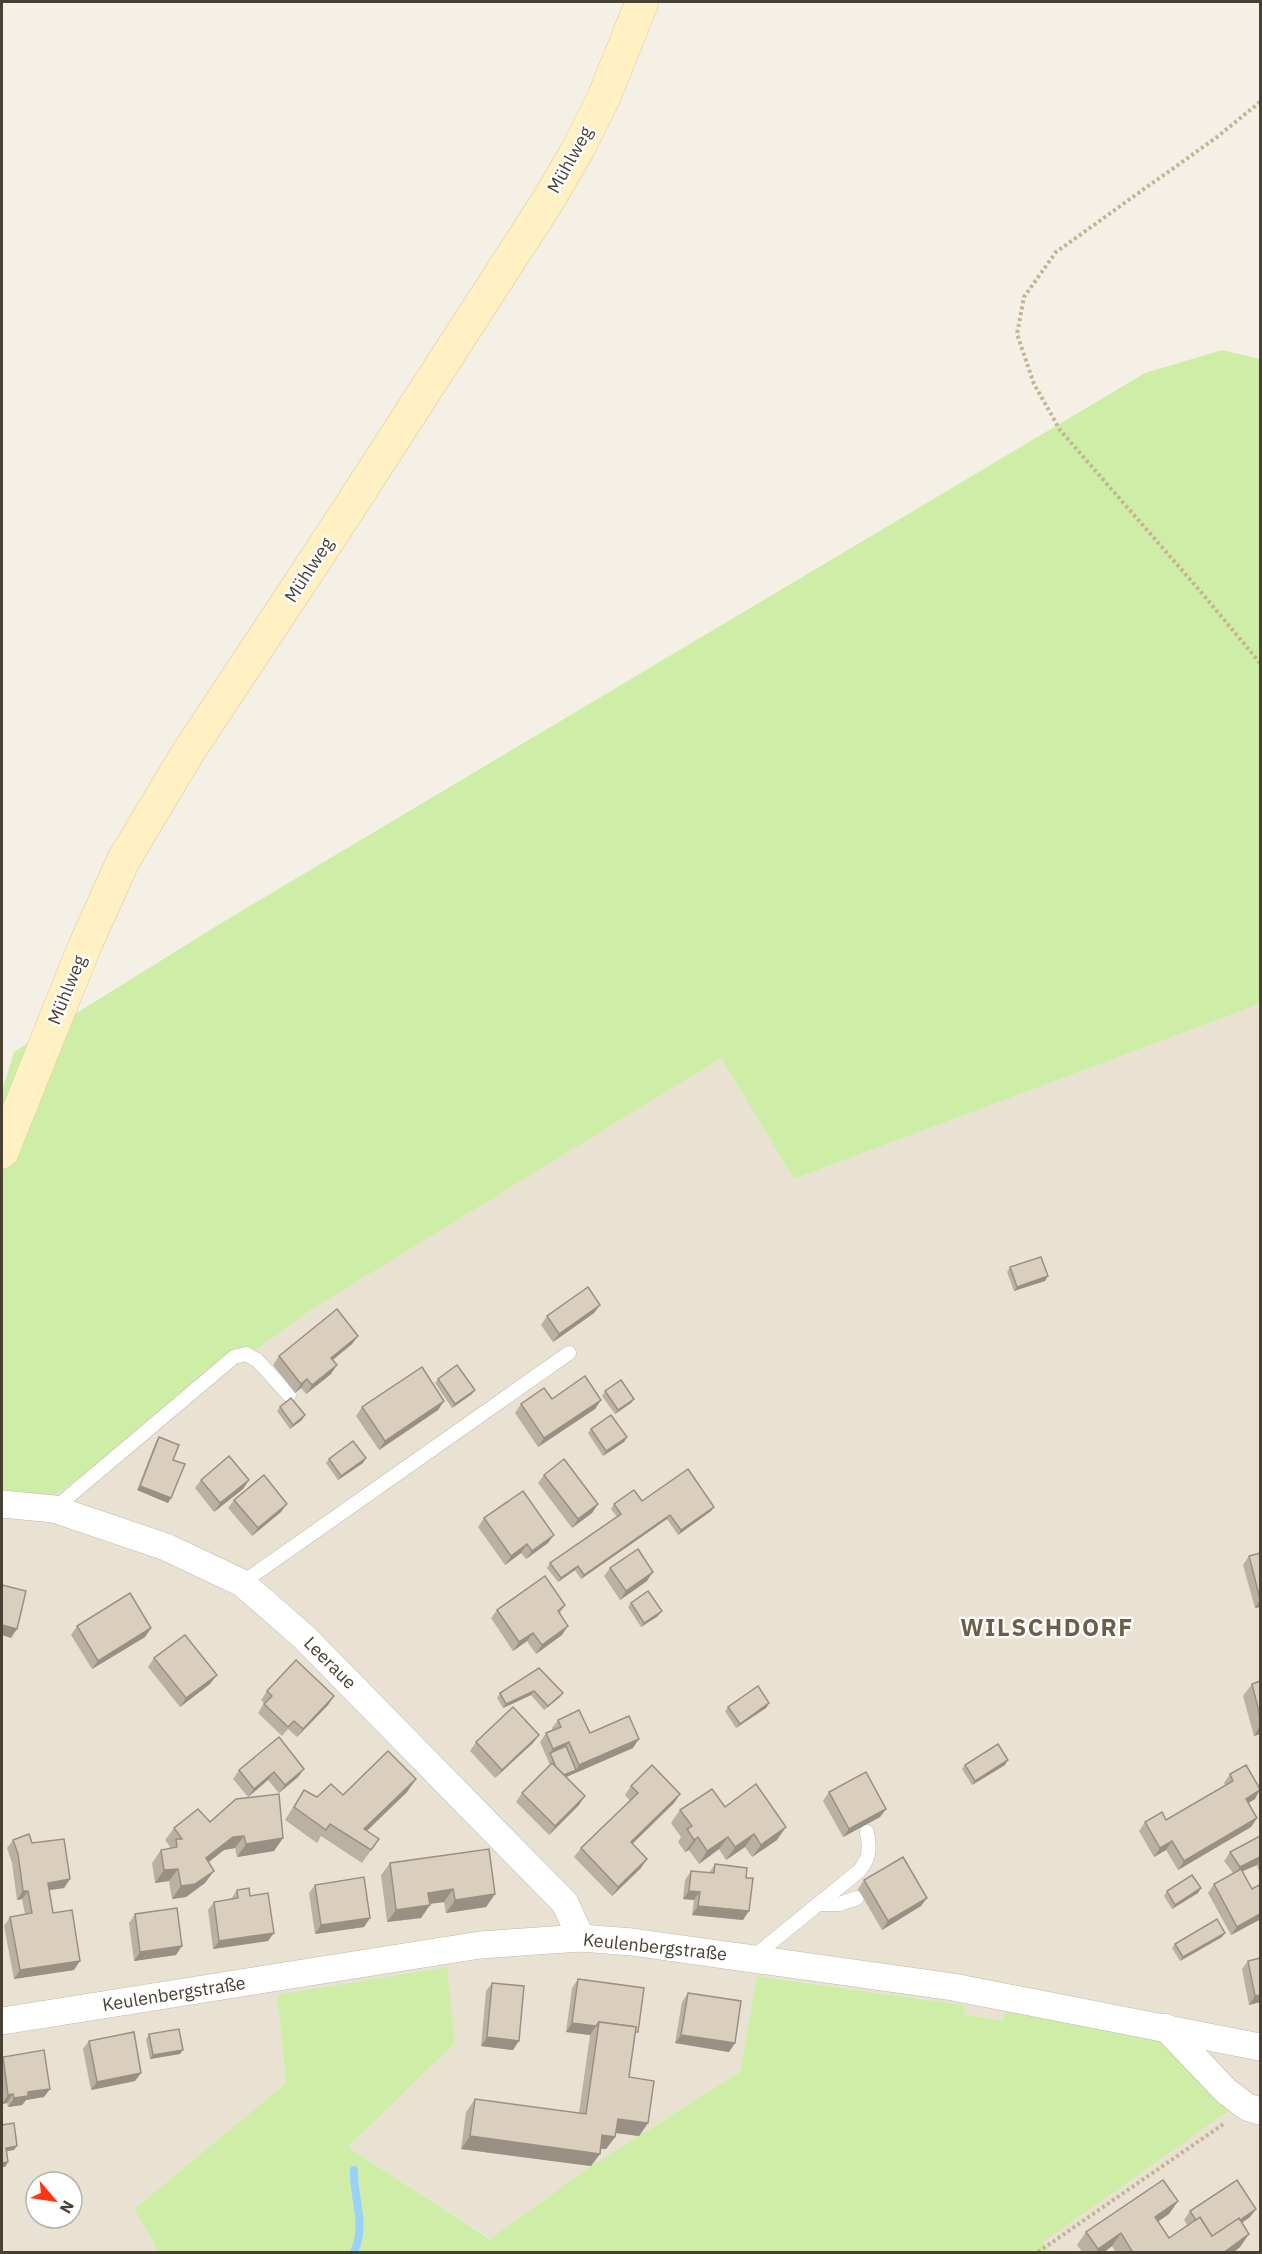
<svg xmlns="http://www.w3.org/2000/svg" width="1262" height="2254" font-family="'IBM Plex Sans',sans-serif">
<rect width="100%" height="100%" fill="#f4f0e5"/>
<!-- residential -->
<path fill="#e9e2d2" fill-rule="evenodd" d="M1260,1004V2252H1050L1042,2242L1229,2110L1006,2012L1004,2021L964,2014L965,2005L758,1976L740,2072L591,2166L491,2239L348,2147L455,2043L277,1995L286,2083L134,2209L159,2252H2V1494L48,1500L311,1310L721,1058L794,1179ZM36,2182H72V2218H36Z"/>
<!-- green -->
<g fill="#ceeea8">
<polygon points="1222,350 1260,359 1260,1004 794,1179 721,1058 311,1310 48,1500 2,1494 2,1091 14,1052 223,922 1145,373"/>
<polygon points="447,1967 455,2043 348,2147 490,2239 591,2166 740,2072 757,1976 965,2005 964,2014 1003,2021 1005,2012 1158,2034 1230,2110 1043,2242 1050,2252 159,2252 134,2209 286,2083 277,1995"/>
</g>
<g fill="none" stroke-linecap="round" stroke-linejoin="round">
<!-- stream -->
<path stroke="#99d1f9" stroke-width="8" d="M354,2252C367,2224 353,2199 354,2170"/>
<!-- lane casing -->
<g stroke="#c1b8a6" stroke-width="15">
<g id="lane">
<polyline points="54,1509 234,1357 246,1354 257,1360 289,1395"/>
<polyline points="242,1583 569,1353"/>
<polyline points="818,1904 839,1904 857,1898"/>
<path d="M752,1958L859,1871C870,1858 870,1849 867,1832"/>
</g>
</g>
<!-- street casing -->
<g stroke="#c1b8a6" stroke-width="28">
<g id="street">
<polyline points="2,1504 54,1509 166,1547 242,1583 304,1637 565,1903 581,1938"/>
<polyline points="2,2021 480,1945 581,1938 632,1942 953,1987 1260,2047"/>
<polyline points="1165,2027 1226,2091 1247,2107 1260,2111"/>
</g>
</g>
<!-- secondary casing -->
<g stroke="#ddc991" stroke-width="34">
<polyline id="secondary" points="2,1152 84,948 123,861 187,754 335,530 549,199 578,149 604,97 642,2"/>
</g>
<!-- path -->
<g stroke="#c4b496" stroke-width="4" stroke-dasharray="3 3" stroke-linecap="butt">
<polyline points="1260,102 1217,137 1056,252 1024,297 1017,334 1034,384 1060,430 1201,592 1260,663"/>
<polyline points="1038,2252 1225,2123"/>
</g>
<!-- lane -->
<use href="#lane" stroke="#fff" stroke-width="14"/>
<!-- street -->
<use href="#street" stroke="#fff" stroke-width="27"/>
<!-- secondary -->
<use href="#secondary" stroke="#fff1c4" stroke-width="33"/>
</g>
<!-- wall -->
<g fill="#bbb1a2">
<polygon points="1010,1267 1045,1281 1014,1291 1007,1272"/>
<polygon points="600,1305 594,1313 553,1342 541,1325 547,1316"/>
<polygon points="358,1336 352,1344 333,1360 331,1374 306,1394 301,1388 295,1393 273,1365 279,1356"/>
<polygon points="438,1379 475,1390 472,1394 452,1408 435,1383"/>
<polygon points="605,1391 634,1399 631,1403 615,1414 602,1396"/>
<polygon points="552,1399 601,1400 595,1409 538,1447 515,1413 521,1404"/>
<polygon points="444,1401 438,1410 379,1450 356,1416 362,1407"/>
<polygon points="280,1407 302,1420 290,1429 277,1411"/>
<polygon points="591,1429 627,1437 624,1442 603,1456 588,1433"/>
<polygon points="159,1437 173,1460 171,1498 168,1503 137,1490 156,1441"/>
<polygon points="329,1459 363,1463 338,1480 326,1463"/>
<polygon points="544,1475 598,1504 592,1513 572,1528 538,1483"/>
<polygon points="201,1480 249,1480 243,1489 214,1512 195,1488"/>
<polygon points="234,1500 281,1512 252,1536 228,1508"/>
<polygon points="642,1501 714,1507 711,1511 678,1535 667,1519 581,1579 575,1570 558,1582 547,1568 550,1563 617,1517 611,1509 614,1504"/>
<polygon points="484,1518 548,1543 526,1559 521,1553 505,1565 478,1527"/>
<polygon points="1260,1553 1260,1607 1255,1608 1243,1565 1249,1556"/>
<polygon points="610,1568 647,1581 620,1600 604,1576"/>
<polygon points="631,1603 658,1616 641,1627 628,1607"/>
<polygon points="565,1605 560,1613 562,1635 536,1654 527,1641 513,1651 491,1618 497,1610"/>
<polygon points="77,1626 151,1628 145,1637 92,1669 71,1635"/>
<polygon points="154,1658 210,1684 180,1707 148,1667"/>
<polygon points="539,1668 560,1697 544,1710 531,1695 503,1708 497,1698 500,1693"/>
<polygon points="1260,1681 1260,1734 1254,1736 1243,1696 1252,1684"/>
<polygon points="267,1691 334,1696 328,1705 297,1737 288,1729 282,1736 258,1713 264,1703 261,1700"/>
<polygon points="769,1703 766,1708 736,1728 725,1711 728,1707"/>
<polygon points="558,1720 590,1733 633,1748 566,1777 579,1805 549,1835 516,1802 522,1793 550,1765 540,1742 546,1733 552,1730 552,1728"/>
<polygon points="539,1735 533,1743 495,1778 470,1751 476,1742"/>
<polygon points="965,1765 1005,1765 972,1785 962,1769"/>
<polygon points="304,1769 298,1777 279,1793 268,1780 248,1797 233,1779 239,1770"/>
<polygon points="1230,1774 1255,1799 1248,1803 1257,1818 1251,1827 1178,1870 1166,1850 1154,1857 1139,1831 1145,1822 1166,1820 1225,1785 1224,1783"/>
<polygon points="416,1779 407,1792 367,1831 379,1839 362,1863 321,1836 317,1843 285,1820 304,1790 317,1797 343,1795"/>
<polygon points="631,1786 680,1794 674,1803 632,1844 641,1868 612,1896 574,1857 581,1848 630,1801 625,1795"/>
<polygon points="829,1792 886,1809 880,1817 843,1837 823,1801"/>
<polygon points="725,1807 777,1840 752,1857 745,1847 726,1860 719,1849 699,1864 689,1850 685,1852 678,1842 681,1837 671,1823 680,1810"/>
<polygon points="210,1822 283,1838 274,1851 237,1857 235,1848 224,1850 209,1862 205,1883 186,1897 172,1899 169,1881 155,1883 152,1863 161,1850 171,1848 165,1840 174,1828"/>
<polygon points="1260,1836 1260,1876 1257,1865 1243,1871 1252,1889 1259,1920 1231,1935 1208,1893 1214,1884 1233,1873 1224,1861 1230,1852"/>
<polygon points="13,1840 32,1843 70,1879 64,1888 50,1890 53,1913 74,1970 14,1979 4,1926 10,1917 25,1914 22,1899 17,1900 12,1863 7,1848"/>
<polygon points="390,1863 495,1894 486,1907 446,1913 444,1902 430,1904 421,1918 387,1922 381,1875"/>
<polygon points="715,1864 743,1920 692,1915 694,1900 683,1899 685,1880 691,1871 709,1873"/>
<polygon points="864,1880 921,1906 882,1930 858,1889"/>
<polygon points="315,1885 370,1918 364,1927 315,1934 309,1893"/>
<polygon points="237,1890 250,1896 268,1941 213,1949 208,1910 214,1902 231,1899"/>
<polygon points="1167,1891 1198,1893 1172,1909 1164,1896"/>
<polygon points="135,1914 176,1955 134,1961 129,1923"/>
<polygon points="1222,1937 1180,1961 1172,1948 1175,1944"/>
<polygon points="1248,1961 1260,2002 1249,2005 1242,1969"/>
<polygon points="578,1979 635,2037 629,2077 648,2123 639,2136 616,2133 615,2137 606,2149 600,2149 591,2166 461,2149 466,2112 475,2099 579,2113 590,2035 566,2032 572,1988"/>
<polygon points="492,1983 513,2050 481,2046 486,1991"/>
<polygon points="688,1993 735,2043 729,2052 675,2043 682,2002"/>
<polygon points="149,2034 180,2054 150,2059 146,2039"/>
<polygon points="89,2041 135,2081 91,2090 83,2049"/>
<polygon points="3,2057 44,2097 26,2100 22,2105 8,2107 7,2103 2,2104 2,2058"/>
<polygon points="1178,2201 1169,2214 1158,2221 1169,2238 1187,2225 1184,2220 1190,2211 1256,2209 1250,2217 1242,2223 1249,2234 1240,2247 1233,2253 1116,2253 1112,2246 1103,2253 1083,2253 1077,2245 1086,2232"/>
</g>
<!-- shaded-wall -->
<g fill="#999084">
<polygon points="1048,1276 1045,1281 1014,1291 1017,1287"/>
<polygon points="600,1305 594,1313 553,1342 559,1334"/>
<polygon points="358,1336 352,1344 325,1366 331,1358"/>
<polygon points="337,1365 331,1374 306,1394 312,1385"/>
<polygon points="307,1379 301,1388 295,1393 301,1384"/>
<polygon points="475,1390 472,1394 452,1408 455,1404"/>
<polygon points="634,1399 631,1403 615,1414 618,1410"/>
<polygon points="601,1400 595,1409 538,1447 544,1438"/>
<polygon points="444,1401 438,1410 379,1450 385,1441"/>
<polygon points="305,1415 302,1420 290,1429 293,1425"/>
<polygon points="627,1437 624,1442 603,1456 606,1451"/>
<polygon points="366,1458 363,1463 338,1480 341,1476"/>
<polygon points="249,1480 243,1489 214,1512 220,1503"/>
<polygon points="140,1486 171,1498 168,1503 137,1490"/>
<polygon points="287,1504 281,1512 252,1536 258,1528"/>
<polygon points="598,1504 592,1513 572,1528 578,1519"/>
<polygon points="714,1507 711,1511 678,1535 681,1530"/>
<polygon points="670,1515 667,1519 581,1579 584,1575"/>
<polygon points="554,1535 548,1543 526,1559 532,1551"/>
<polygon points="527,1544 521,1553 505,1565 511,1556"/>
<polygon points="578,1566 575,1570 558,1582 561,1578"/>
<polygon points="653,1572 647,1581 620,1600 626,1591"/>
<polygon points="1260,1600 1260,1607 1255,1608"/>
<polygon points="662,1611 658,1616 641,1627 644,1623"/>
<polygon points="2,1625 17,1629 11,1638 2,1635"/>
<polygon points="568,1626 562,1635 536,1654 542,1645"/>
<polygon points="151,1628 145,1637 92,1669 98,1661"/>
<polygon points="533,1633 527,1641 513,1651 519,1642"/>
<polygon points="217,1675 210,1684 180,1707 186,1698"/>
<polygon points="534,1691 531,1695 503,1708 506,1704"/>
<polygon points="563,1693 560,1697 544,1710 548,1706"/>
<polygon points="334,1696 328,1705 297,1737 303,1729"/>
<polygon points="769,1703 766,1708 736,1728 740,1724"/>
<polygon points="1260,1726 1260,1734 1254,1736"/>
<polygon points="539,1735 533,1743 495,1778 502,1770"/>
<polygon points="639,1739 633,1748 557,1781 560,1777 576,1770 579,1765"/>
<polygon points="569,1742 563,1750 550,1753 547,1758 553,1749"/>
<polygon points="1008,1760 1005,1765 972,1785 975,1781"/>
<polygon points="304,1769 298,1777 279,1793 285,1785"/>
<polygon points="274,1772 268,1780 248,1797 254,1789"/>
<polygon points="416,1779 407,1792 355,1842 364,1829"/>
<polygon points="1260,1790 1255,1799 1240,1808 1246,1799"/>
<polygon points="680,1794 674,1803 625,1851 631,1842"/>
<polygon points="585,1796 579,1805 549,1835 555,1826"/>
<polygon points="886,1809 880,1817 843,1837 849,1829"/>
<polygon points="1257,1818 1251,1827 1178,1870 1184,1861"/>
<polygon points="786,1827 777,1840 752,1857 761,1845"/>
<polygon points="754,1834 745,1847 726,1860 735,1847"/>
<polygon points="244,1836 235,1848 224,1850 197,1871 206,1858 233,1837"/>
<polygon points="698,1837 689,1850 685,1852 694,1840"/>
<polygon points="728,1837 719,1849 699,1864 707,1851"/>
<polygon points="283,1838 274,1851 237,1857 246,1844"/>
<polygon points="1172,1841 1166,1850 1154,1857 1160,1848"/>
<polygon points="1260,1857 1260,1860 1257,1865 1234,1875 1240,1867"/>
<polygon points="647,1859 641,1868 612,1896 618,1887"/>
<polygon points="178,1869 169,1881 155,1883 164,1870"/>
<polygon points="214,1871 205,1883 186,1897 172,1899 181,1886"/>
<polygon points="70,1879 64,1888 42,1891 48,1883"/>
<polygon points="1201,1888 1198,1893 1172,1909 1175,1905"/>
<polygon points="453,1889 444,1902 419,1905 428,1893"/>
<polygon points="23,1891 28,1891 22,1899 17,1900"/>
<polygon points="689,1891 700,1892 694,1900 683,1899"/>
<polygon points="495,1894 486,1907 446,1913 455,1900"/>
<polygon points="927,1898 921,1906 882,1930 888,1921"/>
<polygon points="430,1905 421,1918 387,1922 396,1910"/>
<polygon points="698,1906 749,1911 743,1920 692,1915"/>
<polygon points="1260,1914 1260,1918 1259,1920 1231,1935 1237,1927"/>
<polygon points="370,1918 364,1927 315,1934 321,1925"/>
<polygon points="274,1933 268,1941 213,1949 219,1941"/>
<polygon points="1225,1933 1222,1937 1180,1961 1183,1957"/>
<polygon points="182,1946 176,1955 134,1961 140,1952"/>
<polygon points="80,1961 74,1970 14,1979 20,1970"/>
<polygon points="1260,1995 1260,2002 1249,2005 1255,1996"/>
<polygon points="572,2023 596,2026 590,2035 566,2032"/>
<polygon points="681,2035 735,2043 729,2052 675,2043"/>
<polygon points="487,2037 519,2041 513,2050 481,2046"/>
<polygon points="183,2050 180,2054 150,2059 153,2055"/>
<polygon points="141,2073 135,2081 91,2090 97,2082"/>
<polygon points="50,2089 44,2097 26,2100 22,2105 8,2107 14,2098 28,2092"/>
<polygon points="13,2094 7,2103 2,2104 8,2095"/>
<polygon points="618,2119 648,2123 639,2136 609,2132"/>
<polygon points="602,2135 615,2137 606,2149 593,2148"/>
<polygon points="470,2136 600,2154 591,2166 461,2149"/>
<polygon points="17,2146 14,2150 3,2152 6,2148"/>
<polygon points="8,2162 5,2167 2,2167 2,2163"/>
<polygon points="1178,2201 1169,2214 1146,2230 1155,2217"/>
<polygon points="1256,2209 1250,2217 1203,2249 1209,2240"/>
<polygon points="1121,2233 1112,2246 1103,2253 1096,2253 1098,2249"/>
<polygon points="1249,2234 1240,2247 1233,2253 1223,2253"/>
</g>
<!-- building -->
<g fill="#dacebc" stroke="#999084" stroke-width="1.5">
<polygon points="1041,1257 1048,1276 1017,1287 1010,1267"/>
<polygon points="588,1287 600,1305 559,1334 547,1316"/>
<polygon points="337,1309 358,1336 331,1358 337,1365 312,1385 307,1379 301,1384 279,1356"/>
<polygon points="457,1365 475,1390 455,1404 438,1379"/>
<polygon points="422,1367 444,1401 385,1441 362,1407"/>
<polygon points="585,1376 601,1400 544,1438 521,1404 544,1388 552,1399"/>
<polygon points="621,1380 634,1399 618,1410 605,1391"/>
<polygon points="291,1398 305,1415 293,1425 280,1407"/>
<polygon points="611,1415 627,1437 606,1451 591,1429"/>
<polygon points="159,1437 179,1445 173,1460 185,1464 171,1498 140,1486"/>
<polygon points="353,1441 366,1458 341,1476 329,1459"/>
<polygon points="229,1456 249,1480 220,1503 201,1480"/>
<polygon points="564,1459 598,1504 578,1519 544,1475"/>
<polygon points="688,1469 714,1507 681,1530 670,1515 584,1575 578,1566 561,1578 550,1563 621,1514 614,1504 634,1490 642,1501"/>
<polygon points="264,1475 287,1504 258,1528 234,1500"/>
<polygon points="523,1491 554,1535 532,1551 527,1544 511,1556 484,1518"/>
<polygon points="638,1549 653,1572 626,1591 610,1568"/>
<polygon points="1260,1553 1260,1599 1249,1556"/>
<polygon points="545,1576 565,1605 558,1611 568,1626 542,1645 533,1633 519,1642 497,1610"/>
<polygon points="2,1585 26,1591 17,1629 2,1625"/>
<polygon points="648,1591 662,1611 644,1623 631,1603"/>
<polygon points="130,1593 151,1628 98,1661 77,1626"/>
<polygon points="185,1635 217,1675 186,1698 154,1658"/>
<polygon points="296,1660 334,1696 303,1729 294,1721 288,1727 264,1704 272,1696 267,1691"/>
<polygon points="539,1668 563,1693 548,1706 534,1691 506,1704 500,1693"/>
<polygon points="1260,1681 1260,1716 1252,1684"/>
<polygon points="758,1686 769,1703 740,1724 728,1707"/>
<polygon points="513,1707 539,1735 502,1770 476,1742"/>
<polygon points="579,1710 590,1733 629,1716 639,1739 579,1765 569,1742 553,1749 546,1733 561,1727 558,1720"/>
<polygon points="279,1737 304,1769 285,1785 274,1772 254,1789 239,1770"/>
<polygon points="998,1744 1008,1760 975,1781 965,1765"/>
<polygon points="566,1746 576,1770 564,1775 556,1767 550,1753"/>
<polygon points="388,1751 416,1779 364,1829 379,1839 371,1850 330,1824 326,1830 294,1807 304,1790 317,1797 331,1784 343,1795"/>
<polygon points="552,1763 585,1796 555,1826 522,1793"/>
<polygon points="652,1765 680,1794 631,1842 647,1859 618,1887 581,1848 638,1793 631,1786"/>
<polygon points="1246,1765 1260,1789 1260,1790 1246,1799 1257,1818 1184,1861 1172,1841 1160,1848 1145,1822 1162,1812 1166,1820 1233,1781 1230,1774"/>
<polygon points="866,1772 886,1809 849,1829 829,1792"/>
<polygon points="756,1784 786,1827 761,1845 754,1834 735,1847 728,1837 707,1851 698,1837 694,1840 687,1829 692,1826 680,1810 712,1789 725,1807"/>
<polygon points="279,1794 283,1838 246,1844 244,1836 233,1837 206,1858 214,1871 195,1884 181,1886 178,1869 164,1870 161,1850 177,1847 176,1839 182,1839 174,1828 198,1809 210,1822 236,1799"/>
<polygon points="29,1834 32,1843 64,1839 70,1879 48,1883 53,1913 72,1910 80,1961 20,1970 10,1917 32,1913 28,1891 23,1891 18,1854 13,1840"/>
<polygon points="1260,1836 1260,1857 1240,1867 1230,1852"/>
<polygon points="489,1849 495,1894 455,1900 453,1889 428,1893 430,1905 396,1910 390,1863"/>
<polygon points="903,1857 927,1898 888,1921 864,1880"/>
<polygon points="715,1864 747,1868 746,1878 753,1878 749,1911 698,1906 700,1892 689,1891 691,1871 714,1873"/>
<polygon points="1241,1869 1252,1889 1259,1885 1260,1888 1260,1914 1237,1927 1214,1884"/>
<polygon points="1192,1875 1201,1888 1175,1905 1167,1891"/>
<polygon points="364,1877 370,1918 321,1925 315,1885"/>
<polygon points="249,1888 250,1896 268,1893 274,1933 219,1941 214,1902 238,1898 237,1890"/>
<polygon points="177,1908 182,1946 140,1952 135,1914"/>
<polygon points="1217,1919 1225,1933 1183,1957 1175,1944"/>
<polygon points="1260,1958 1260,1995 1255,1996 1248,1961"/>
<polygon points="578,1979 644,1988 638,2032 635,2032 636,2027 599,2022 596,2026 572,2023"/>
<polygon points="492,1983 524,1986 519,2041 487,2037"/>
<polygon points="688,1993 741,2001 735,2043 681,2035"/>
<polygon points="599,2022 636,2027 629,2077 654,2081 648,2123 618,2119 615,2137 602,2135 600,2154 470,2136 475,2099 586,2114"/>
<polygon points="179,2029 183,2050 153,2055 149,2034"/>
<polygon points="134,2032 141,2073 97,2082 89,2041"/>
<polygon points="44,2050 50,2089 28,2092 28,2096 14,2098 13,2094 8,2095 3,2057"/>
<polygon points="14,2123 17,2146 6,2148 8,2162 2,2163 2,2125"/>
<polygon points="1163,2180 1178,2201 1155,2217 1169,2238 1200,2217 1212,2236 1239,2218 1249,2234 1223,2253 1133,2253 1121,2233 1098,2249 1086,2232"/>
<polygon points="1237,2180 1256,2209 1240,2220 1239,2218 1212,2236 1200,2217 1196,2220 1190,2211"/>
</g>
<g text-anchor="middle" stroke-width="4.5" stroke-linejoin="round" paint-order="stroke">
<!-- street labels -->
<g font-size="18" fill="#484033" stroke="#fff">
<text transform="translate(570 160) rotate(-61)" y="6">Mühlweg</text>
<text transform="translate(309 570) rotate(-57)" y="6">Mühlweg</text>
<text transform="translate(67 990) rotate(-68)" y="6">Mühlweg</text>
<text transform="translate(330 1663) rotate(45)" y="6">Leeraue</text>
<text transform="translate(655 1947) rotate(6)" y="6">Keulenbergstraße</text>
<text transform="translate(174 1994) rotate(-9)" y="6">Keulenbergstraße</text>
</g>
<!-- district labels -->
<g font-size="24" font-weight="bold" letter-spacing="1.5" fill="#6c5e49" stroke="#fff">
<text x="1047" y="1636">WILSCHDORF</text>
</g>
</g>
<!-- border -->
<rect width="1262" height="2254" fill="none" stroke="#484033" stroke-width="6"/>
<!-- north arrow -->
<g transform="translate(54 2200) rotate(119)"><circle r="28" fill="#ffffff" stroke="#b6b3ad" stroke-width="1.5"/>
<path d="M0-4.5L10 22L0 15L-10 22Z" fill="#ff3611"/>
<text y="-9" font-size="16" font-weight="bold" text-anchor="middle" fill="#484033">N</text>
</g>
</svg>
